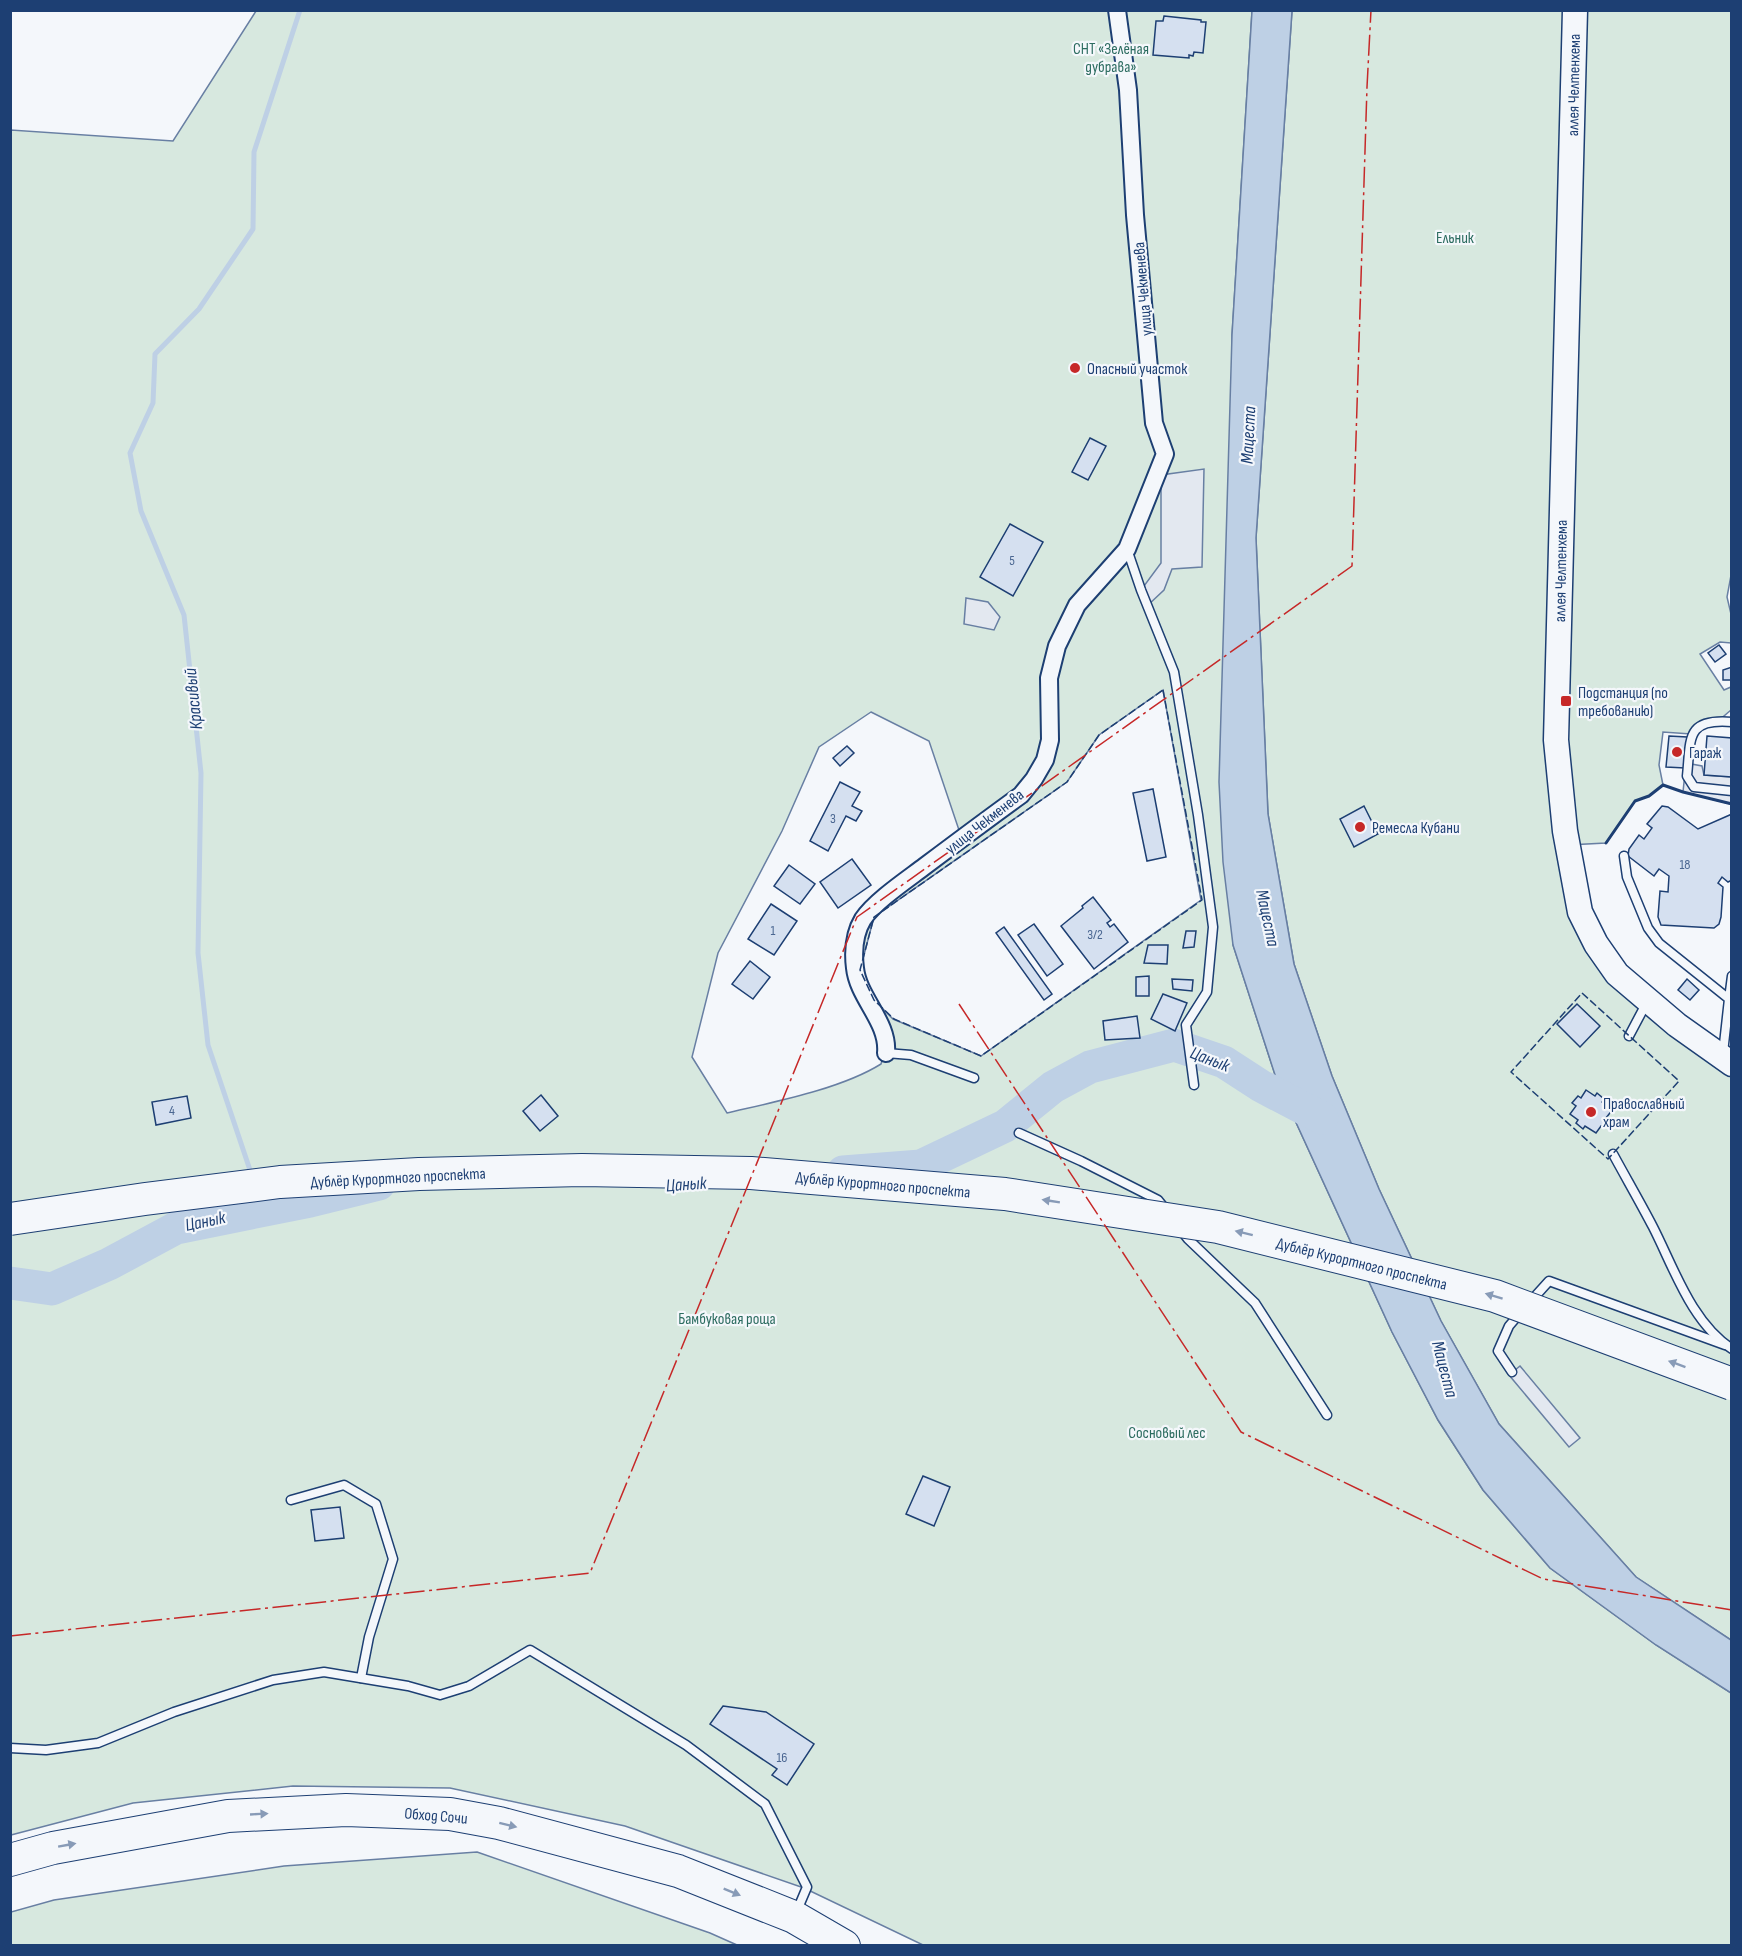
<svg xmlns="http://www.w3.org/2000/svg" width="1742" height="1956" font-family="'Sofia Sans Condensed',sans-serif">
<rect width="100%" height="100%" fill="#f4f7fb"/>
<!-- green -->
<g fill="#d7e8df" stroke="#687fa3" stroke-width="1.5" fill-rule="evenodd">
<path d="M256,11H1252L1232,335L1233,945L1277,1081L1392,1332L1438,1420L1483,1490L1550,1568L1656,1645L1731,1693V1945H923L804,1888L625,1826L450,1788L293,1786L133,1803L11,1835V130L173,141ZM1163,690L1201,900L981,1056L893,1019L874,1000L860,970L874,917L1067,782L1099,735ZM871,712L929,741L962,839L864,918L855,970L887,1044L881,1064C841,1089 774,1102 727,1113L692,1057L718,953L782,831L819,747Z"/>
<polygon points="1292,11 1731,11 1732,570 1727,597 1731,614 1731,643 1720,642 1700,654 1724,690 1731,687 1731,710 1718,721 1691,734 1663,732 1659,765 1663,785 1649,796 1635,801 1606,843 1568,845 1596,944 1731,1064 1731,1640 1636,1577 1499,1424 1441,1321 1379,1189 1332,1076 1294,964 1268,814 1256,538"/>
<polygon points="477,1852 710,1933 737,1945 11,1945 11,1912 54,1900 284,1866"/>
</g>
<!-- parking -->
<g fill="#e3e8f0" stroke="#687fa3" stroke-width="1.5">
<polygon points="1204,469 1202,567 1172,569 1164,590 1147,606 1141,590 1161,563 1161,475"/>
<polygon points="966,598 988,602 1000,617 994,630 964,624"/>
<polygon points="1686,763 1702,766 1704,775 1731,777 1731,804 1683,792"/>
<polygon points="1520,1366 1580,1438 1569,1447 1509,1375"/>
</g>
<!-- water -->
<polygon fill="#bed0e5" stroke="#687fa3" stroke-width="1.5" points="1252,11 1292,11 1256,538 1268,814 1294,964 1332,1076 1379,1189 1441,1321 1499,1424 1636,1577 1731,1640 1731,1693 1656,1645 1550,1568 1483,1490 1438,1420 1392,1332 1277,1081 1233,945 1223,862 1219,782 1232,335"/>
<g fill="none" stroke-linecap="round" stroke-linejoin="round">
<!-- stream -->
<g stroke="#bed0e5" stroke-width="5">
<polyline points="252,1176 208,1045 198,953 201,773 184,615 141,511 130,453 153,403 155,354 199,309 253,229 254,152 300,10"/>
<polyline points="257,1194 263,1210"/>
</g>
<!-- river -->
<g stroke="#bed0e5" stroke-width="33">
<polyline points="843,1172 921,1166 1005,1126 1053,1087 1090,1067 1174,1045 1224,1062 1261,1086 1322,1118"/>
<polyline points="10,1283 52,1289 109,1264 176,1228 310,1201 379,1184"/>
</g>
</g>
<!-- building -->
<g fill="#d5e0f0" stroke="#1d3f73" stroke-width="1.5">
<polygon points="1164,16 1201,20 1201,22 1206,22 1203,53 1194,52 1193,56 1189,55 1189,58 1153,55 1156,21 1163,21"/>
<polygon points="1090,438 1106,446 1088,480 1072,472"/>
<polygon points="1010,524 1043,542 1013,596 980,577"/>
<polygon points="1719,645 1726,654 1715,662 1708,653"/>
<polygon points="1732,667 1732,680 1723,680 1723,670"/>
<polygon points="1669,736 1687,737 1685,768 1666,767"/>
<polygon points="1707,736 1732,738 1732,777 1704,775"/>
<polygon points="847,746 854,753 840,766 833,758"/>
<polygon points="840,782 860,792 852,806 862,811 856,821 846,816 828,851 810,841"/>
<polygon points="1153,789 1166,857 1147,861 1133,793"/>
<polygon points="1364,806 1378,834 1354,847 1340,819"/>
<polygon points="1662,806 1668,807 1698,829 1732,814 1732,880 1728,882 1722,877 1718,883 1723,887 1721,917 1719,924 1714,928 1661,925 1658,917 1660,891 1668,892 1669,876 1659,869 1654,876 1628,856 1629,849 1639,835 1644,839 1652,828 1647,824"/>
<polygon points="852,859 871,885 838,908 820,882"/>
<polygon points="789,865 815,884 800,904 774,886"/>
<polygon points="1093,897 1111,920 1107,923 1110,927 1114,924 1128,942 1094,969 1061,926 1083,908 1082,906"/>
<polygon points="771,904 797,921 774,955 748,939"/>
<polygon points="1034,924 1063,964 1047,976 1018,935"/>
<polygon points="1004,927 1052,994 1044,1000 996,933"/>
<polygon points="1186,931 1196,931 1194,947 1183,948"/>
<polygon points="1148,945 1168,945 1167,964 1144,963"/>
<polygon points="750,961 770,977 753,999 732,984"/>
<polygon points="1149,976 1149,996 1136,996 1136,977"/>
<polygon points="1172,979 1193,980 1192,991 1173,989"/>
<polygon points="1687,979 1699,990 1690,1000 1678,990"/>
<polygon points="1163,994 1187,1003 1175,1031 1151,1019"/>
<polygon points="1577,1004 1600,1026 1580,1047 1557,1024"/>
<polygon points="1137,1016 1140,1038 1105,1040 1103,1021"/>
<polygon points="1586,1090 1595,1096 1597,1093 1604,1099 1602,1102 1613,1109 1606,1118 1609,1121 1604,1128 1601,1126 1596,1133 1585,1126 1583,1129 1576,1123 1578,1120 1570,1114 1576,1106 1572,1103 1578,1096 1581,1098"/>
<polygon points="541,1095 558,1116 540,1131 523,1111"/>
<polygon points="187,1096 191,1118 156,1125 152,1102"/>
<polygon points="923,1476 950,1487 934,1526 906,1514"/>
<polygon points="340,1507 344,1538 315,1541 311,1510"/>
<polygon points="723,1706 766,1712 814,1744 787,1785 772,1775 777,1769 710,1724"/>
</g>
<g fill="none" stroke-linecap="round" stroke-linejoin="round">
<!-- lane casing -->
<g stroke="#1d3f73" stroke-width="11">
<g id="lane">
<polyline points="1127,549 1141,590 1174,672 1198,815 1213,927 1207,992 1186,1025 1194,1085"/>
<path d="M1732,722C1685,718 1691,739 1687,776L1694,787L1732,791"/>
<polyline points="1624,856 1627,877 1648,928 1659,943 1729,999 1723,1053"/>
<polyline points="1729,999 1732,976"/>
<polyline points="1629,1036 1647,1002"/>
<polyline points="886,1053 911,1055 974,1078"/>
<polyline points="1019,1133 1081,1161 1158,1200 1166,1210"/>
<path d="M1613,1154C1626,1178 1640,1202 1653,1227C1674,1268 1691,1322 1732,1349"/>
<polyline points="1181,1230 1188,1239 1255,1303 1327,1415"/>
<polyline points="1530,1302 1549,1281 1725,1345"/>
<polyline points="1512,1372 1498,1351 1509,1326 1521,1312"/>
<polyline points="291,1500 344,1485 376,1504 393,1559 369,1637 361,1678"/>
<polyline points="10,1748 46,1750 98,1743 174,1712 273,1680 324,1672 408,1686 440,1695 469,1686 530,1650 686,1745 765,1804 807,1887 796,1913"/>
</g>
</g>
<!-- street casing -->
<g stroke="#1d3f73" stroke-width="20">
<path id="street" d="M886,1053C889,1022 858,998 855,968C853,952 854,934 863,919C875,901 908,879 925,866C957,842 989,818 1021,795L1034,779L1045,760L1050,740L1049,678L1057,646L1077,605L1127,549L1165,454L1154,423L1135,215L1128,90L1117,10"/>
</g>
<!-- secondary casing -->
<g stroke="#1d3f73" stroke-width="27">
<polyline id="secondary" points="1575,10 1556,740 1565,831 1580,912 1596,944 1617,974 1677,1025 1732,1064"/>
</g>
<!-- highway casing -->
<g stroke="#1d3f73" stroke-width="34">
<polyline id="highway" points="10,1860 53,1848 228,1816 346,1810 450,1814 499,1823 678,1871 794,1917 844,1946"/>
</g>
<!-- lane -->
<use href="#lane" stroke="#f4f7fb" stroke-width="8"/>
<!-- street -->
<use href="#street" stroke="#f4f7fb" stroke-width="16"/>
<!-- secondary -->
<use href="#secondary" stroke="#f4f7fb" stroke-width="24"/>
<!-- highway -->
<use href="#highway" stroke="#f4f7fb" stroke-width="32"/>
<!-- highway-bridge casing -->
<g stroke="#1d3f73" stroke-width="34" stroke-linecap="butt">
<polyline id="highway-bridge" points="10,1219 145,1199 280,1182 419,1174 582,1170 751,1173 1005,1194 1218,1227 1495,1296 1732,1384"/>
</g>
<!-- highway-bridge -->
<use href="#highway-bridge" stroke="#f4f7fb" stroke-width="32"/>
<!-- fence -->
<g stroke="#1d3f73" stroke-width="1.5" stroke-dasharray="8 3" stroke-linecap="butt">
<polygon points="1163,690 1202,900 981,1056 894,1019 874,1000 860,970 874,917 1067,782 1099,735"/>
<polygon points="1582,993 1679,1081 1608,1159 1511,1072"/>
</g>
<!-- wall -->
<polyline stroke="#1d3f73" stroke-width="3" points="1606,843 1635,801 1649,796 1663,785 1683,792 1732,804"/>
<!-- power -->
<g stroke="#c62828" stroke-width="1.5" stroke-dasharray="21 4.5 3 4.5" stroke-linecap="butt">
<polyline points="959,1004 1241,1432 1543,1579 1732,1610"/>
<polyline points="10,1636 590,1573 857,917 1352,566 1367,87 1371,10"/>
</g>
</g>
<!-- one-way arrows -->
<defs><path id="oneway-solid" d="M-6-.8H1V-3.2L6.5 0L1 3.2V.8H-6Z" transform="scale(1.5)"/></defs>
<g fill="#889bb7">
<use href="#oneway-solid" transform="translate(1051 1201) rotate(-171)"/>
<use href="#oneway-solid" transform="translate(1244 1233) rotate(-166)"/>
<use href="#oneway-solid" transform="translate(1494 1296) rotate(-163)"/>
<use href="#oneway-solid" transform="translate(1677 1364) rotate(-160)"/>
<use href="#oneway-solid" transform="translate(259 1814) rotate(-3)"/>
<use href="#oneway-solid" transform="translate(508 1825) rotate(14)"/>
<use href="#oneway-solid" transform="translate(67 1845) rotate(-10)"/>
<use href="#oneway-solid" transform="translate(732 1892) rotate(22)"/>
</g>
<!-- markers -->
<g fill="#c62828" stroke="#f4f7fb" stroke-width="2">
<circle cx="1075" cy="368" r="6"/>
<rect x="1560" y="695" width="12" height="12" rx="3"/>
<circle cx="1677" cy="752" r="6"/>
<circle cx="1360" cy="827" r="6"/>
<circle cx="1591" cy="1112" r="6"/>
</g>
<g text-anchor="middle" stroke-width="4.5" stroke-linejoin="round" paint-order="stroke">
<!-- number labels -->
<g font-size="14" fill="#4b6792">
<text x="1012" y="565">5</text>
<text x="833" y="823">3</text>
<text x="1685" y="869">18</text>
<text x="773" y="935">1</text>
<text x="1095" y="939">3/2</text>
<text x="172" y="1115">4</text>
<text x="782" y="1762">16</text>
</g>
<!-- park labels -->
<g font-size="16" fill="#2c6c60" stroke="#f4f7fb">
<text x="1111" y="54">СНТ «Зелёная<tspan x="1111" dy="18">дубрава»</tspan></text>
<text x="1455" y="243">Ельник</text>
<text x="727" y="1324">Бамбуковая роща</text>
<text x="1167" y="1438">Сосновый лес</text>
</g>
<!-- street labels -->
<g font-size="16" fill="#1d3f73" stroke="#f4f7fb">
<text transform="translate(1573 85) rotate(-89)" y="6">аллея Челтенхема</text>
<text transform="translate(1142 289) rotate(-95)" y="6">улица Чекменева</text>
<text transform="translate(1560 571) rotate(-89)" y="6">аллея Челтенхема</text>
<text transform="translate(984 821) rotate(-38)" y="6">улица Чекменева</text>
<text transform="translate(398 1177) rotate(-3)" y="6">Дублёр Курортного проспекта</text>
<text transform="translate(883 1184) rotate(5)" y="6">Дублёр Курортного проспекта</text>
<text transform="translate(1362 1263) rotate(14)" y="6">Дублёр Курортного проспекта</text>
<text transform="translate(436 1815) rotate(5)" y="6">Обход Сочи</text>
</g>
<!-- poi labels -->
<g font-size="16" fill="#1d3f73" stroke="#f4f7fb" text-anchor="start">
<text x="1087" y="374">Опасный участок</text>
<text x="1578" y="698">Подстанция (по<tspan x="1578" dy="18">требованию)</tspan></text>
<text x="1689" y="758">Гараж</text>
<text x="1372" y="833">Ремесла Кубани</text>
<text x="1603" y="1109">Православный<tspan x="1603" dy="18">храм</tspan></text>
</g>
<!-- water labels -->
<g font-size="18" font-style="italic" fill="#1d3f73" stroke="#f4f7fb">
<text transform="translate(1248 435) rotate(-87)" y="6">Мацеста</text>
<text transform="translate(193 699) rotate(-96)" y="6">Красивый</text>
<text transform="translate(1268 918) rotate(78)" y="6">Мацеста</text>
<text transform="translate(1210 1059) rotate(21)" y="6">Цанык</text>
<text transform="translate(686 1184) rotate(-4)" y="6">Цанык</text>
<text transform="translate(205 1221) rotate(-12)" y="6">Цанык</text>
<text transform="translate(1445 1369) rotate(75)" y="6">Мацеста</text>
</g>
</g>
<!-- border -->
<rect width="1742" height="1956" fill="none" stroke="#1d3f73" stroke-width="24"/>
</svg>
